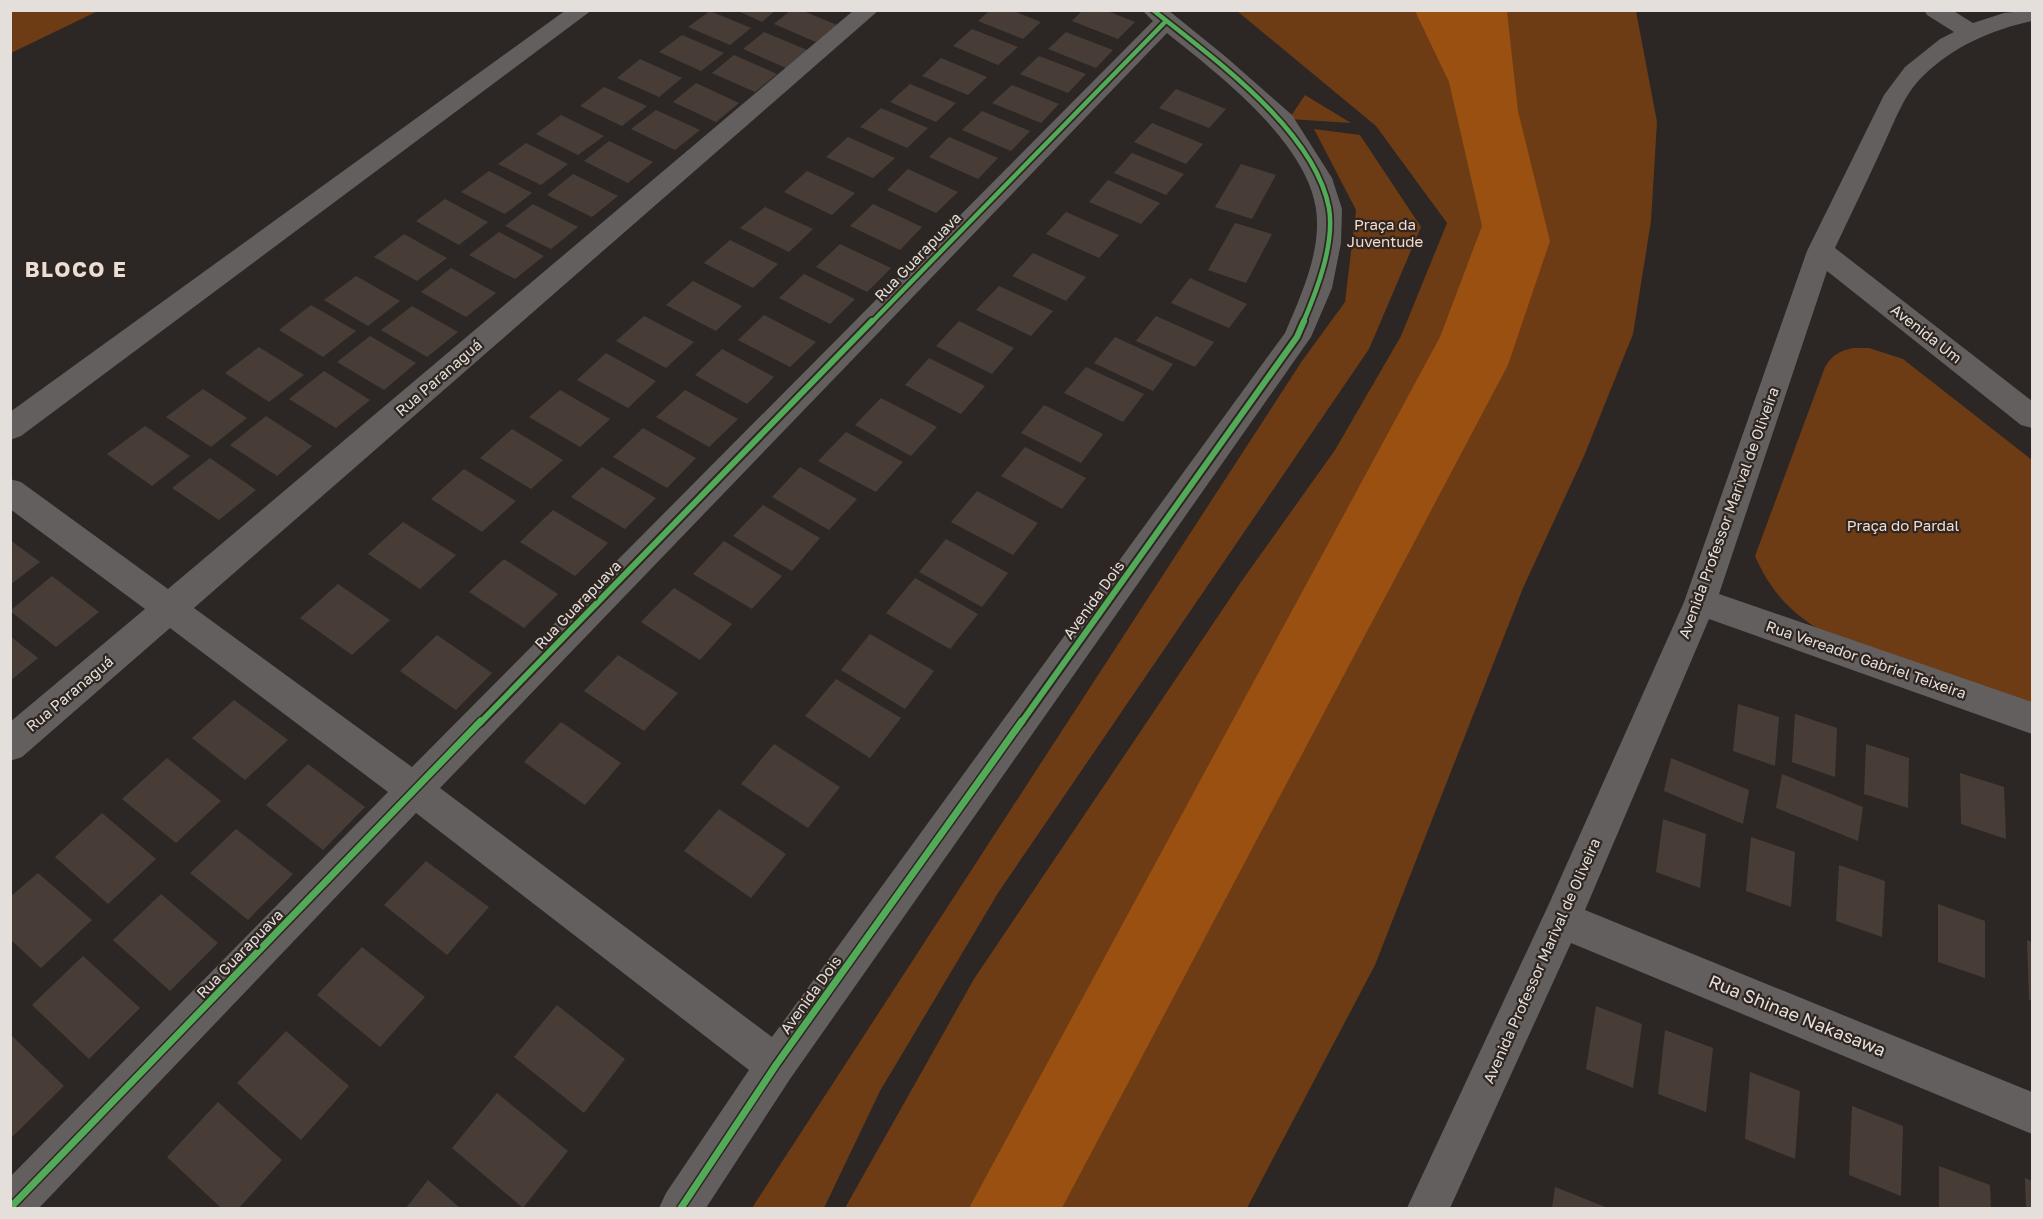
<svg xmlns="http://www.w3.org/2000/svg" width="2043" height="1219" font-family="'Golos Text',sans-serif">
<rect width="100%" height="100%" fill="#2c2724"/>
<!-- green -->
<g fill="#6d3b14">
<polygon points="11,10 98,10 98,11 11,53"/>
<polygon points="1237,11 1636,11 1657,122 1651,221 1633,334 1584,456 1523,588 1375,965 1247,1208 845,1208 974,979 1241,582 1335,450 1401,336 1447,223 1376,126"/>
<polygon points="1305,95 1351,123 1289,119"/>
<polygon points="1314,129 1360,135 1421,227 1369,349 998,893 880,1091 824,1208 752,1208 1302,361 1345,302 1356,210"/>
<path d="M1853,348H1869L1903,359L2032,460V707L1833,638C1795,616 1773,597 1755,556L1825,367C1832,355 1839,351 1853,348Z"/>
</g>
<!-- water -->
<polygon fill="#9a5011" points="1415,11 1507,11 1518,111 1550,241 1508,365 1062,1208 969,1208 1440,337 1482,226 1449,82"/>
<!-- building -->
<g fill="#473d36">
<polygon points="736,10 776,10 762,22"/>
<polygon points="791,10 801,10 837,25 816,42 774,24"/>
<polygon points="990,10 1011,10 1041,22 1023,39 978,21"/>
<polygon points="1083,10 1105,10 1135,22 1118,39 1072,21"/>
<polygon points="710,11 751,28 730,45 688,27"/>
<polygon points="972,29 1018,47 998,65 953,46"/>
<polygon points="764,32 807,50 786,68 743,49"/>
<polygon points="1066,32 1113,50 1096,68 1048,49"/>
<polygon points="682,35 724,53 701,71 659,52"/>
<polygon points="734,55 777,74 755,92 712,73"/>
<polygon points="1039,56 1086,74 1068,93 1020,74"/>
<polygon points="941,58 987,77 968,95 922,76"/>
<polygon points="640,59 682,78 659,97 617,78"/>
<polygon points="696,83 739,103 716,122 673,102"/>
<polygon points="910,84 956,103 936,122 890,102"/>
<polygon points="1012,85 1059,104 1041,123 992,103"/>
<polygon points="604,87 647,106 622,126 580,106"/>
<polygon points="1176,89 1226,109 1209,128 1159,108"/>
<polygon points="881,108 928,128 907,148 860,127"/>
<polygon points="656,110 700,130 675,150 631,129"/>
<polygon points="982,111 1030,131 1011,151 962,130"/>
<polygon points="561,115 604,136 578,155 536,134"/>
<polygon points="1152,123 1203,144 1186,164 1134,142"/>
<polygon points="848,137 895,158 873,178 826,157"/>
<polygon points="949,137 998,158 978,179 929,157"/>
<polygon points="609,141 653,162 628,183 584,161"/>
<polygon points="526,143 568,164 541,185 498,164"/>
<polygon points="1132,153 1184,174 1166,195 1114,173"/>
<polygon points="1241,164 1276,175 1252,219 1215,207"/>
<polygon points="908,169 958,192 936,213 887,190"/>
<polygon points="489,171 532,193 505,214 461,192"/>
<polygon points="807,171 855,193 832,215 784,192"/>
<polygon points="573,174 618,196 592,217 547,195"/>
<polygon points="1108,180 1160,203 1141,224 1089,202"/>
<polygon points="445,199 488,222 459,245 416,221"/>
<polygon points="533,204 578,227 551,249 505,226"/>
<polygon points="873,204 922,227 900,250 850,226"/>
<polygon points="765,207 813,229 789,252 740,228"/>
<polygon points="1066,212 1119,235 1099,258 1046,234"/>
<polygon points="1235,223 1272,234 1246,283 1208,270"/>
<polygon points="499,232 544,256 515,279 469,255"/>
<polygon points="404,234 447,258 417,281 374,257"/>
<polygon points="730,240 778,264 753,288 704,263"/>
<polygon points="840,244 891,268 867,292 816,267"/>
<polygon points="1033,253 1086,277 1066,301 1012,276"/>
<polygon points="451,268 496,293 466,317 421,292"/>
<polygon points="804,274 855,299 830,324 779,298"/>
<polygon points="356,276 400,301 368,326 324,300"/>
<polygon points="1190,278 1247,304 1229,328 1171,303"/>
<polygon points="693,281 742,306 716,331 666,305"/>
<polygon points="999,286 1053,311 1031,336 976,310"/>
<polygon points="311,305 356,331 323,357 279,330"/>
<polygon points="412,306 458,332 427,357 381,330"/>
<polygon points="764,315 816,342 790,367 738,340"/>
<polygon points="644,316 694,342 666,368 616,341"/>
<polygon points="1156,316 1214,342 1195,367 1136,341"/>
<polygon points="959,321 1014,348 992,374 936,346"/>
<polygon points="370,336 416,363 384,390 337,362"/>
<polygon points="1115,337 1173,364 1153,391 1094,363"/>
<polygon points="259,347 304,375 269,402 225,373"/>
<polygon points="722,349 774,377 747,404 695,375"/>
<polygon points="606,353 656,381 628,408 577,380"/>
<polygon points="929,358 985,386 961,414 905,385"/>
<polygon points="1086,367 1144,394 1123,422 1064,393"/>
<polygon points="324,371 370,400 336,428 289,399"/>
<polygon points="203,389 247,418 211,447 166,417"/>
<polygon points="560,390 610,419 580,447 529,417"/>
<polygon points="685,390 738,419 709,447 656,417"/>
<polygon points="881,398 937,427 911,456 855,425"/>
<polygon points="1044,405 1103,434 1081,463 1021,433"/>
<polygon points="266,416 312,446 277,476 230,445"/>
<polygon points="145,426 190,456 152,486 107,454"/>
<polygon points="643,428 696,458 667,488 613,457"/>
<polygon points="512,429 563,460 531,489 480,458"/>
<polygon points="846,432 903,462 876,492 818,461"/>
<polygon points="1025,447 1086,478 1062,509 1001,476"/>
<polygon points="210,458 256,490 219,520 172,488"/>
<polygon points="602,467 656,498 625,529 571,497"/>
<polygon points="800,467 857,499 829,530 772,497"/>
<polygon points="464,469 516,501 482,532 431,499"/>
<polygon points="977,491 1038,523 1013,555 951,522"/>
<polygon points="763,505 820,538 792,571 733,536"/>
<polygon points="553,510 608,543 575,576 520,542"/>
<polygon points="403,522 456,555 420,589 368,554"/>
<polygon points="946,539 1008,573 982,607 919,572"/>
<polygon points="10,540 40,562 10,585"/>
<polygon points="724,541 782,576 752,609 693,574"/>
<polygon points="504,559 558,594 524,628 469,592"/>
<polygon points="52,576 99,612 56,647 10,611"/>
<polygon points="915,578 978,614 950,649 886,613"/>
<polygon points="338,584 390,620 352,655 300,618"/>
<polygon points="674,588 732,624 700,660 641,622"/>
<polygon points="870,634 934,671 905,709 841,670"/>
<polygon points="437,635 492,673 456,710 400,671"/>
<polygon points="10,636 38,658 10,681"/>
<polygon points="618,655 678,693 644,731 584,691"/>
<polygon points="836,679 901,718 870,758 805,716"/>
<polygon points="234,700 288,740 245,780 192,738"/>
<polygon points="1738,704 1779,717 1775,766 1733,751"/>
<polygon points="1795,714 1837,728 1835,777 1792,762"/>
<polygon points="561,722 621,763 585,805 524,762"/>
<polygon points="774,744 840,787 808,828 741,784"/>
<polygon points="1866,744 1909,758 1908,808 1864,794"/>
<polygon points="167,758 221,801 176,843 122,799"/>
<polygon points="1671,758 1749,790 1743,824 1664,791"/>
<polygon points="308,764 365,807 323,850 266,805"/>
<polygon points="1960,773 2004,787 2006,839 1961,824"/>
<polygon points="1782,774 1863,807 1858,841 1776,808"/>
<polygon points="719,809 786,854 751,898 684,851"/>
<polygon points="102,813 156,859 108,904 55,857"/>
<polygon points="1663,819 1706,834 1700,888 1656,872"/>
<polygon points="236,829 293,874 248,920 190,873"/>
<polygon points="1751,837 1795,852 1791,907 1746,891"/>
<polygon points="426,861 489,907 447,955 384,905"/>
<polygon points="1839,865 1885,881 1882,937 1836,921"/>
<polygon points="38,873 92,920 41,968 10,939 10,897"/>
<polygon points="161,894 218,943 170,991 113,940"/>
<polygon points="1938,904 1985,921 1985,978 1938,962"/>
<polygon points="2027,940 2032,942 2032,1001 2029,1000"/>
<polygon points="362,947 425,997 380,1047 317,995"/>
<polygon points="83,956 140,1008 89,1059 32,1005"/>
<polygon points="557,1005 625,1059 584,1113 514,1057"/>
<polygon points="1596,1006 1642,1024 1633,1088 1586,1069"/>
<polygon points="1665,1030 1713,1048 1706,1112 1658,1094"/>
<polygon points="286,1031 349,1086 301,1140 237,1083"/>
<polygon points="10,1034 64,1086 10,1139"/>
<polygon points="1750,1072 1800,1091 1795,1159 1745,1139"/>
<polygon points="497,1093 568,1151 523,1208 452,1148"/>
<polygon points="218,1102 282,1160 239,1208 221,1208 167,1157"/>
<polygon points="1852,1106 1903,1126 1901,1196 1849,1175"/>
<polygon points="1939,1166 1990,1185 1991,1208 1939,1208"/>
<polygon points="2025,1178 2032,1181 2032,1208 2026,1208"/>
<polygon points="428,1180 460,1208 406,1208"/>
<polygon points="1555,1187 1608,1208 1552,1208"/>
</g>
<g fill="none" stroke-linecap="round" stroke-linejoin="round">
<!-- street -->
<g fill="#625f5e" fill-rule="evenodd">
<polygon points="566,10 592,10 21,436 10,440 10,412"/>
<path d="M854,10H879L194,608L412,767L1153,21L1142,10H1168L1226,57L1292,115L1332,178L1342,209L1341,243L1332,288L1311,337L790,1079L706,1208H659L666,1193L749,1070L416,813L39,1208H10V1177L388,792L170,628L22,757L10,761V722L145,609L10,509V479L21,482L168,589ZM1167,33C1218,74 1306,141 1316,209C1322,251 1301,295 1285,333L772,1037L440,788Z"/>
<path d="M1924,10H1952L1973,23L2004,13L2032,10V21C1991,30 1954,46 1923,76C1904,94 1895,121 1884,144C1868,179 1851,214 1835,248L2032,401V428L2021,425L1827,271L1719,594L2032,702V734L1709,619L1585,910L2032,1092V1134L1571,943L1450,1208H1407L1548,906L1684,602L1807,251L1884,95L1905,67L1940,39L1954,32L1927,15Z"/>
</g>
<!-- cycleway-far2 casing -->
<g stroke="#2f2621" stroke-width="8">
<g id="cycleway-far2">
<path d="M1153,10C1212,58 1314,129 1329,208C1335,244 1317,290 1303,323"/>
<polyline points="871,323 1166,21"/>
</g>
</g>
<!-- cycleway-far1 casing -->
<g stroke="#2f2621" stroke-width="10">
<g id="cycleway-far1">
<polyline points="480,723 872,321"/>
<polyline points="1021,723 1297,337 1304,321"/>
</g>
</g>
<!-- cycleway casing -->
<g stroke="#2f2621" stroke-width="10">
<g id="cycleway">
<polyline points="10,1208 481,721"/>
<polyline points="681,1208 776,1065 1022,721"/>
</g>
</g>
<!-- cycleway-far2 -->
<use href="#cycleway-far2" stroke="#51ab58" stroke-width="4.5"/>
<!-- cycleway-far1 -->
<use href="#cycleway-far1" stroke="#51ab58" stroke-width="6"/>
<!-- cycleway -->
<use href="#cycleway" stroke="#51ab58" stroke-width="7"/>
</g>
<g text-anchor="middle" stroke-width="4.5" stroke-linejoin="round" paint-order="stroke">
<!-- park labels -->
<g font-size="15" fill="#f3dcce" stroke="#2f2621">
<text x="1385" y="230">Praça da<tspan x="1385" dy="17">Juventude</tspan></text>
<text x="1903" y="531">Praça do Pardal</text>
</g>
<!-- street labels -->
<g font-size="15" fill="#e5dfdb" stroke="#2f2621">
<text transform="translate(918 257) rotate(-46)" y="5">Rua Guarapuava</text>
<text transform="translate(1926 334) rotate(38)" y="5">Avenida Um</text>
<text transform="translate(439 378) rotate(-41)" y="5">Rua Paranaguá</text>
<text transform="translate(1729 513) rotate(-70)" y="5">Avenida Professor Marival de Oliveira</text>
<text transform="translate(1094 600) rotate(-54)" y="5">Avenida Dois</text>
<text transform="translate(578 605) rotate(-46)" y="5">Rua Guarapuava</text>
<text transform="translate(1866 660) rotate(19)" y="5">Rua Vereador Gabriel Teixeira</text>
<text transform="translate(70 694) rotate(-40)" y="5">Rua Paranaguá</text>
<text transform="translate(240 954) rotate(-46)" y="5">Rua Guarapuava</text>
<text transform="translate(1542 961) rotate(-66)" y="5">Avenida Professor Marival de Oliveira</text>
<text transform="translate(811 995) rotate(-54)" y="5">Avenida Dois</text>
</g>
<!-- near-street labels -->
<g font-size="18" fill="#e5dfdb" stroke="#2f2621">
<text transform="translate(1797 1016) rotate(22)" y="6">Rua Shinae Nakasawa</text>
</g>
<!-- district labels -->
<g font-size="21" font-weight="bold" letter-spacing="1.5" fill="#eaded6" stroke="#2f2621">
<text x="76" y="277">BLOCO E</text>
</g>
</g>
<!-- border -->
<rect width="2043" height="1219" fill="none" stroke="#e5dfdb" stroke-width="24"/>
</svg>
